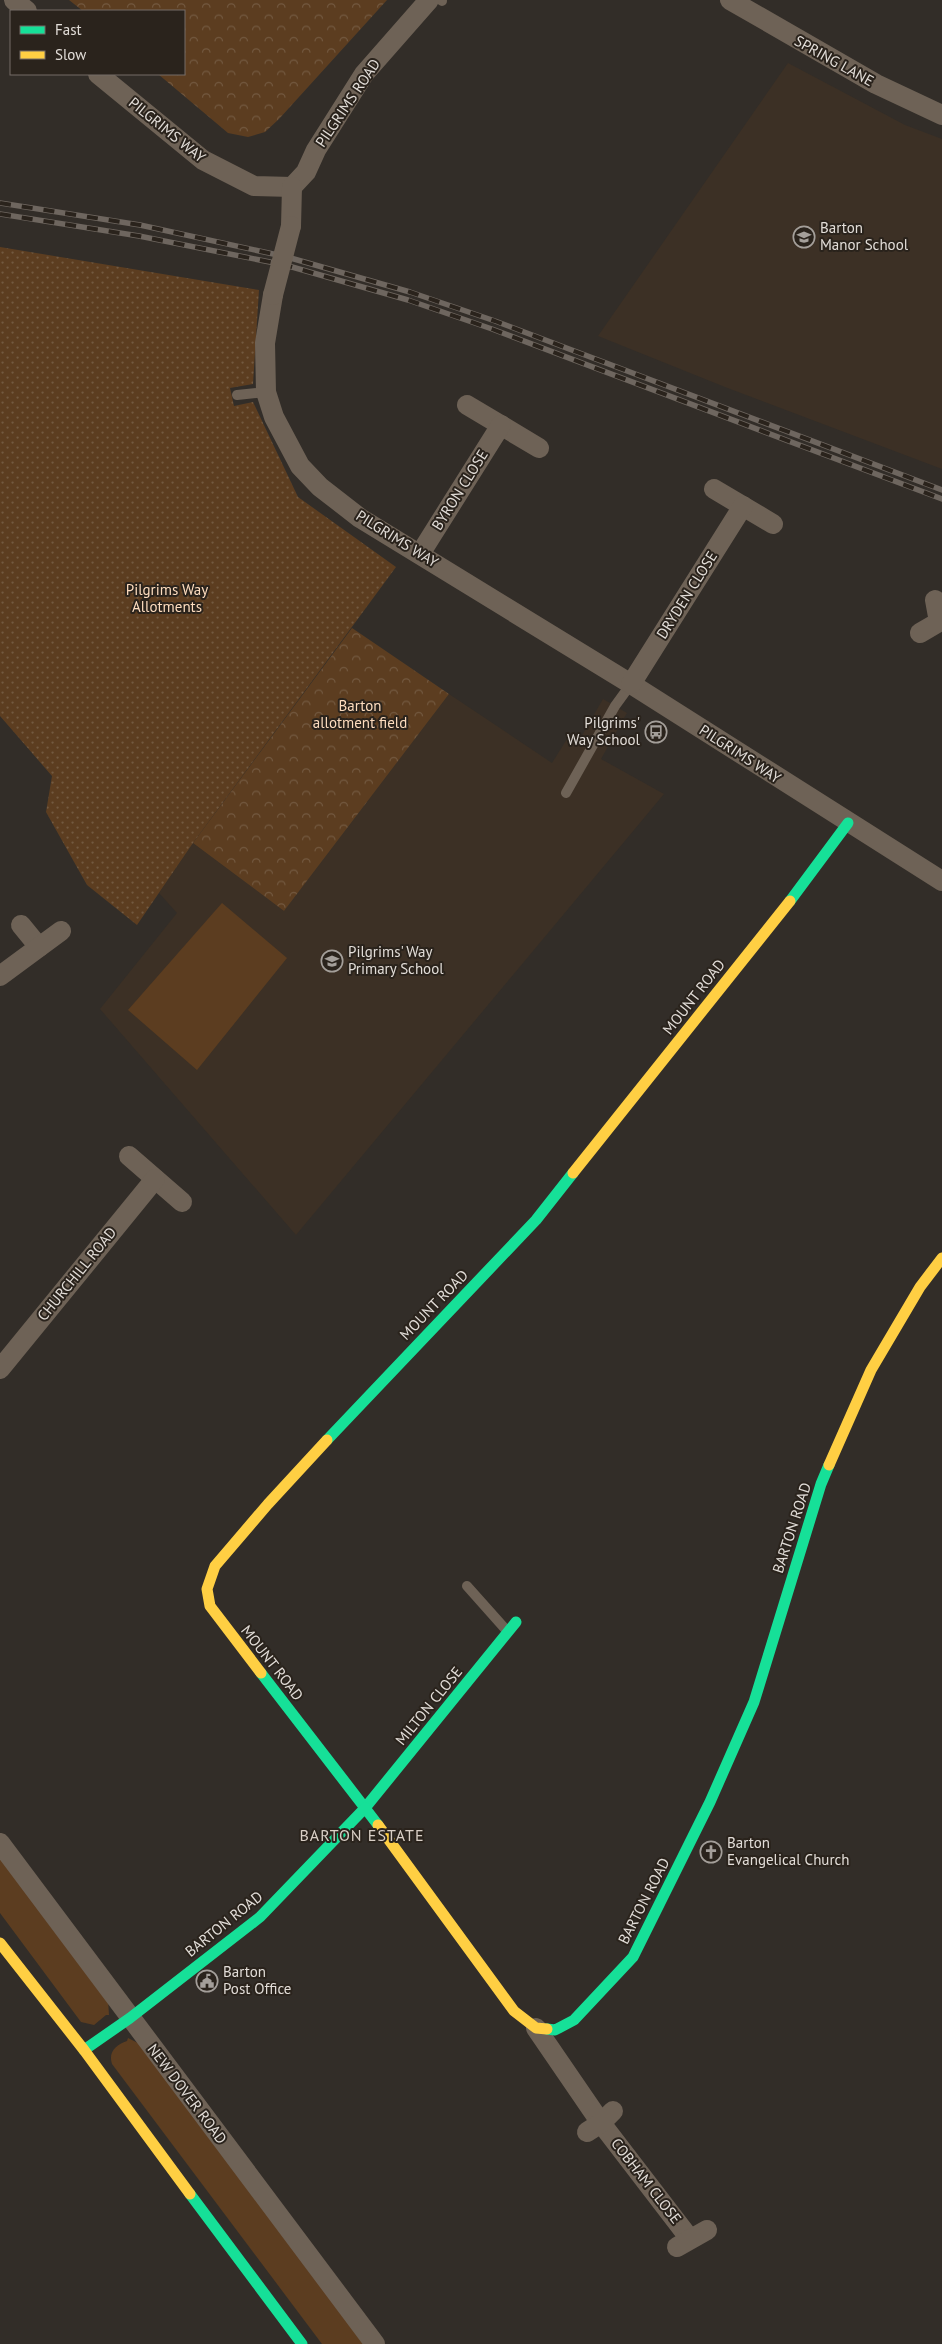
<svg xmlns="http://www.w3.org/2000/svg" width="942" height="2344" font-family="'PT Sans',sans-serif">
<defs>
<pattern id="park-crowns" width="20" height="18" patternUnits="userSpaceOnUse" patternTransform="scale(1.25)"><rect width="20" height="18" fill="#5c3d20"/><path d="M2 6a3 3 0 1 1 6 0M12 15a3 3 0 1 1 6 0" fill="none" stroke="#735940"/></pattern>
<pattern id="garden-dots" width="8" height="8" patternUnits="userSpaceOnUse" patternTransform="scale(1.25)"><rect width="8" height="8" fill="#5c3d20"/><path d="M2 2h.1M6 6h.1" fill="none" stroke="#735940" stroke-width="1.8" stroke-linecap="round"/></pattern>
</defs>
<rect width="100%" height="100%" fill="#322d28"/>
<!-- built -->
<g fill="#3c3025">
<polygon points="788,63 905,125 942,139 942,469 725,387 598,336"/>
<polygon points="449,694 552,763 567,739 577,744 603,699 627,713 601,759 664,794 296,1235 100,1009 177,913 159,893 193,843 284,911"/>
</g>
<!-- grass -->
<g fill="#5c3d20">
<polygon points="222,903 287,958 197,1070 128,1010"/>
<polygon points="0,1854 108,1999 109,2015 106,2015 94,2025 81,2022 0,1913"/>
<path d="M128,2038L140,2044L367,2344H322L112,2064C108,2052 116,2045 127,2041Z"/>
</g>
<!-- park -->
<g fill="url(#park-crowns)">
<polygon points="69,0 387,0 279,119 265,132 248,137 228,133 158,74 184,74 184,11 83,11"/>
<polygon points="352,628 449,694 284,911 193,843"/>
</g>
<!-- garden -->
<polygon fill="url(#garden-dots)" points="0,247 259,290 253,384 230,388 234,406 253,402 298,497 396,567 193,843 137,925 87,885 46,812 52,776 0,716"/>
<g fill="none" stroke-linecap="round" stroke-linejoin="round">
<!-- lane -->
<g stroke="#6e6256" stroke-width="10">
<polyline points="441,0 442,1"/>
<polyline points="237,395 266,392"/>
<polyline points="566,793 615,706 631,684"/>
<polyline points="467,1586 507,1631"/>
</g>
<!-- street -->
<g stroke="#6e6256" stroke-width="20">
<polyline points="14,0 27,11"/>
<polyline points="730,0 876,84 942,115"/>
<polyline points="98,74 203,160 254,186 292,187"/>
<polyline points="292,187 306,172 316,150 364,74 429,0"/>
<polyline points="291,226 292,187"/>
<polyline points="273,295 265,343 266,392 274,417 300,466 320,487 360,518 631,684 942,881"/>
<polyline points="467,405 539,448"/>
<polyline points="714,489 773,524"/>
<polyline points="420,554 501,425"/>
<polyline points="920,633 939,622 935,600"/>
<polyline points="631,684 743,506"/>
<polyline points="21,925 39,947"/>
<polyline points="0,976 61,931"/>
<polyline points="129,1156 182,1202"/>
<polyline points="0,1369 155,1179"/>
<polyline points="0,1843 375,2344"/>
<polyline points="536,2028 601,2123 690,2239"/>
<polyline points="587,2132 601,2123 613,2111"/>
<polyline points="677,2247 707,2230"/>
</g>
<!-- fast -->
<g stroke="#16e098" stroke-width="11">
<polyline points="790,901 848,823"/>
<polyline points="327,1440 536,1220 573,1173"/>
<polyline points="261,1673 365,1808 516,1622"/>
<polyline points="547,2029 555,2030 574,2020 633,1957 710,1802 754,1702 821,1484 829,1465"/>
<polyline points="84,2050 130,2018 260,1917 365,1808 378,1825"/>
<polyline points="190,2194 302,2344"/>
</g>
<!-- slow -->
<g stroke="#ffcf43" stroke-width="11">
<polyline points="573,1173 790,901"/>
<polyline points="829,1465 871,1370 920,1287 942,1258"/>
<polyline points="261,1673 210,1606 207,1589 215,1566 268,1504 327,1440"/>
<polyline points="378,1825 514,2011 536,2028 547,2029"/>
<polyline points="0,1943 84,2050 190,2194"/>
</g>
<!-- rail casing -->
<g stroke="#6e665f" stroke-width="5.5">
<g id="rail">
<polyline points="0,203 140,225 287,257 410,292 495,321 942,490"/>
<polyline points="0,214 139,236 285,265 408,300 492,329 942,499"/>
</g>
</g>
<!-- rail -->
<use href="#rail" stroke="#2a231c" stroke-width="4" stroke-dasharray="11" stroke-linecap="butt"/>
<!-- street-bridge -->
<polyline stroke="#6e6256" stroke-width="20" points="273,295 291,226"/>
</g>
<!-- icons -->
<defs>
<g id="school-ring" transform="scale(1.125)"><circle r="9.5" fill="#2a231c" stroke="#a49f9a" stroke-width="1.5"/><path d="M0-5L7-2L0 1L-7-2ZM-4 1L0 2.5L4 1V4Q0 6-4 4Z" fill="#a49f9a"/></g>
<g id="bus-ring" transform="scale(1.125)"><circle r="9.5" fill="#2a231c" stroke="#a49f9a" stroke-width="1.5"/><path d="M-5-6H5V4H4V6H2V4H-2V6H-4V4H-5ZM-3.5-4V0h7V-4ZM-3.5 1.2v1.5H-2V1.2ZM2 1.2v1.5H3.5V1.2Z" fill="#a49f9a"/></g>
<g id="church-ring" transform="scale(1.125)"><circle r="9.5" fill="#2a231c" stroke="#a49f9a" stroke-width="1.5"/><path d="M-1.2-6h2.4v3.5h3.3v2.4h-3.3V6h-2.4V-.1h-3.3v-2.4h3.3Z" fill="#a49f9a"/></g>
<g id="civic-ring" transform="scale(1.125)"><circle r="9.5" fill="#2a231c" stroke="#a49f9a" stroke-width="1.5"/><path d="M-.6-6.5H3V-4.5H.6V-3L4-1V1h2V6H-6V1h2V-1L-.6-3ZM-1.2 2.5V6h2.4V2.5Z" fill="#a49f9a"/></g>
</defs>
<g fill-rule="evenodd">
<use href="#school-ring" x="804" y="237"/>
<use href="#bus-ring" x="656" y="732"/>
<use href="#school-ring" x="332" y="961"/>
<use href="#church-ring" x="711" y="1852"/>
<use href="#civic-ring" x="207" y="1981"/>
</g>
<g text-anchor="middle" stroke-width="4" stroke-linejoin="round" paint-order="stroke">
<!-- street labels -->
<g font-size="15" fill="#e2ddd8" stroke="#2a231c">
<text transform="translate(834 61) rotate(29)" y="5">SPRING LANE</text>
<text transform="translate(348 103) rotate(-56)" y="5">PILGRIMS ROAD</text>
<text transform="translate(167 130) rotate(39)" y="5">PILGRIMS WAY</text>
<text transform="translate(460 490) rotate(-58)" y="5">BYRON CLOSE</text>
<text transform="translate(397 539) rotate(32)" y="5">PILGRIMS WAY</text>
<text transform="translate(687 595) rotate(-58)" y="5">DRYDEN CLOSE</text>
<text transform="translate(740 754) rotate(33)" y="5">PILGRIMS WAY</text>
<text transform="translate(694 997) rotate(-52)" y="5">MOUNT ROAD</text>
<text transform="translate(77 1274) rotate(-51)" y="5">CHURCHILL ROAD</text>
<text transform="translate(434 1305) rotate(-46)" y="5">MOUNT ROAD</text>
<text transform="translate(792 1528) rotate(-72)" y="5">BARTON ROAD</text>
<text transform="translate(272 1663) rotate(52)" y="5">MOUNT ROAD</text>
<text transform="translate(429 1706) rotate(-51)" y="5">MILTON CLOSE</text>
<text transform="translate(644 1901) rotate(-63)" y="5">BARTON ROAD</text>
<text transform="translate(224 1924) rotate(-39)" y="5">BARTON ROAD</text>
<text transform="translate(187 2094) rotate(53)" y="5">NEW DOVER ROAD</text>
<text transform="translate(646 2181) rotate(52)" y="5">COBHAM CLOSE</text>
</g>
<!-- poi labels -->
<g font-size="15" fill="#e2ddd8" stroke="#2a231c" text-anchor="start">
<text x="820" y="233">Barton<tspan x="820" dy="17">Manor School</tspan></text>
<text x="640" y="728" text-anchor="end">Pilgrims'<tspan x="640" dy="17">Way School</tspan></text>
<text x="348" y="957">Pilgrims' Way<tspan x="348" dy="17">Primary School</tspan></text>
<text x="727" y="1848">Barton<tspan x="727" dy="17">Evangelical Church</tspan></text>
<text x="223" y="1977">Barton<tspan x="223" dy="17">Post Office</tspan></text>
</g>
<!-- park labels -->
<g font-size="15" fill="#feddbf" stroke="#2a231c">
<text x="167" y="595">Pilgrims Way<tspan x="167" dy="17">Allotments</tspan></text>
<text x="360" y="711">Barton<tspan x="360" dy="17">allotment field</tspan></text>
</g>
<!-- neighbourhood labels -->
<g font-size="16" letter-spacing="1" fill="#d9cfc6" stroke="#2a231c">
<text x="362" y="1841">BARTON ESTATE</text>
</g>
</g>
<!-- legend -->
<rect x="10" y="10" width="175" height="65" fill="#2a231c" stroke="#746d67"/>
<rect x="20" y="26" width="25" height="8" fill="#16e098" stroke="#746d67"/>
<text x="55" y="35" font-size="15" fill="#e2ddd8">Fast</text>
<rect x="20" y="51" width="25" height="8" fill="#ffcf43" stroke="#746d67"/>
<text x="55" y="60" font-size="15" fill="#e2ddd8">Slow</text>
</svg>
